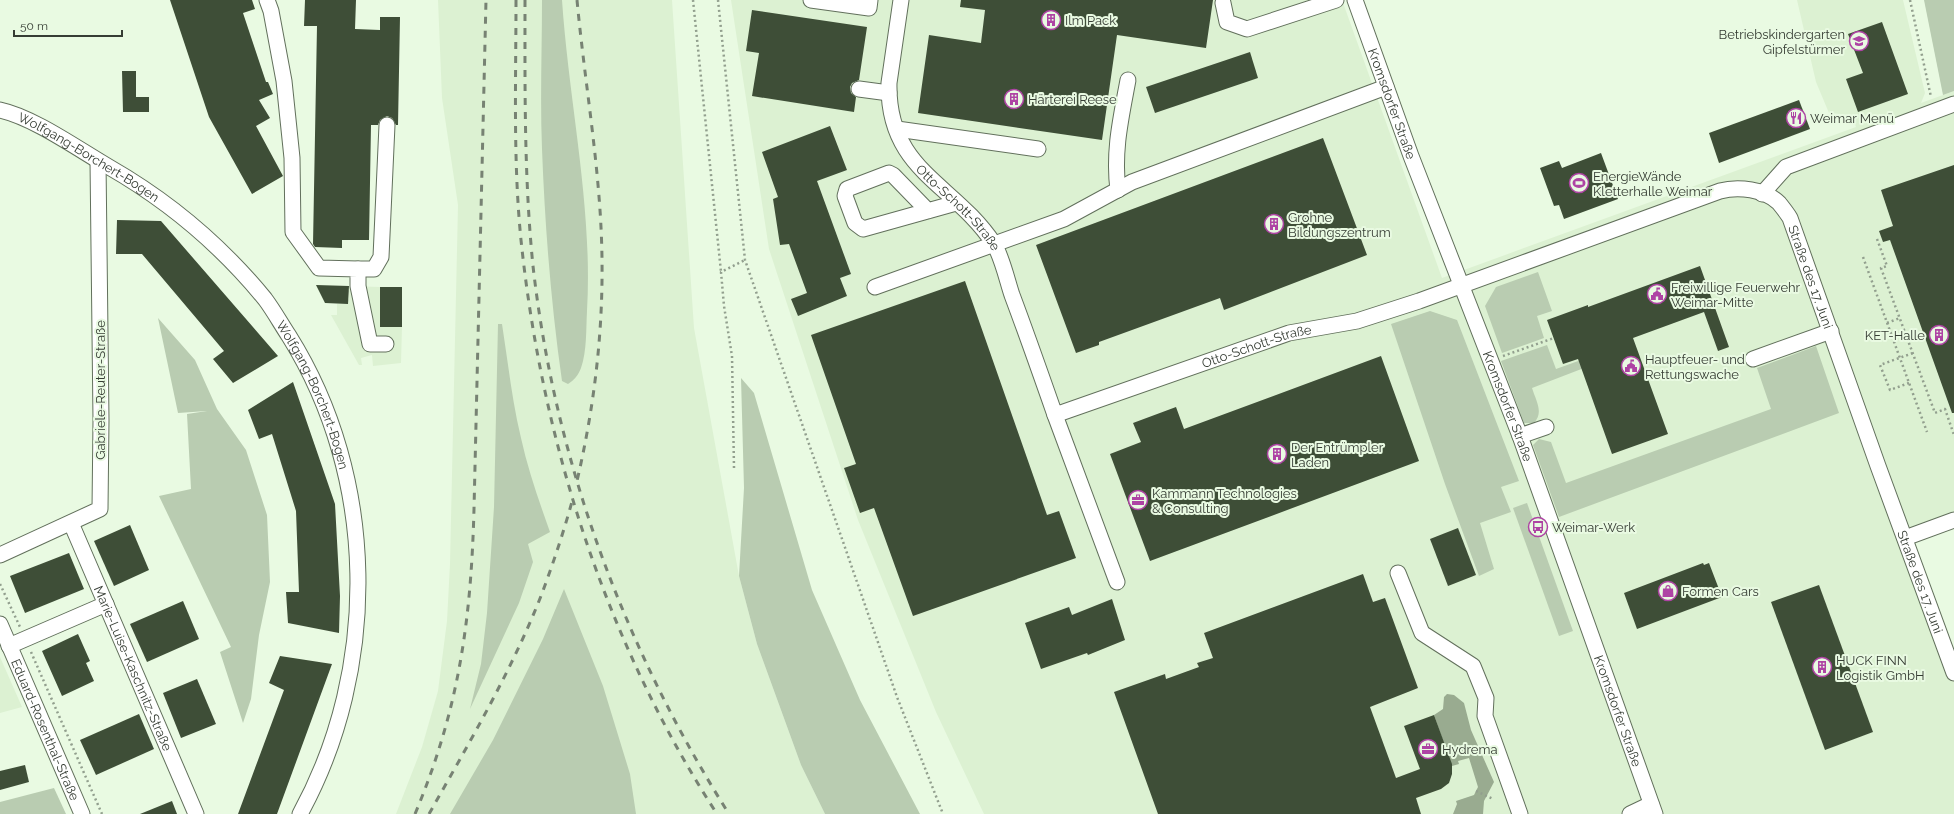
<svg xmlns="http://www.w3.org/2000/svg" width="1954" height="814" font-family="Raleway,sans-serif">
<rect width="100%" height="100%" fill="#e9fae2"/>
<!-- built -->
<g fill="#dcf1d2">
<polygon points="438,0 672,0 694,328 739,576 757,644 801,765 825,814 396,814 422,747 438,691 447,621 450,564 458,205 442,98"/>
<polygon points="731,0 1342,0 1442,278 1856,127 1852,115 1829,113 1816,82 1797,0 1903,0 1925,93 1921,103 1954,91 1954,518 1905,538 1954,673 1954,814 984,814 936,712 858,520 769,249"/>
<polygon points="349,286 380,287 380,327 402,327 401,363 373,366 372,355 361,358 362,365 359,365 331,315 337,315 337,304 348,304"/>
<polygon points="0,657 22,707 0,713"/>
</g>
<!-- green -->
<g fill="#b9ccb1">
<path d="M542,0H562C569,104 593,207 587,311C586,329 587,351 581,368C578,376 574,380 568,384L562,381C551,304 545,227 542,149C540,99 542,49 542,0Z"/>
<polygon points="1924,0 1954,0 1954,91 1943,95"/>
<polygon points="1538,272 1552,311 1537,316 1544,338 1502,353 1485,306 1496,287"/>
<polygon points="1430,311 1457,320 1519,481 1501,487 1511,512 1480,523 1494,569 1479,576 1445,484 1391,324"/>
<polygon points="158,318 195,360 217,409 246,450 267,515 270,582 259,635 251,699 243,723 220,652 231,647 159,496 191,489 187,414 207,411 178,413"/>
<path d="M498,324H502C508,362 512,401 521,438C528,470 539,501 550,532L528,544L533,562L519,603L470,709L481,664L487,613L494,507Z"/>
<path d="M1547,345L1556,369L1581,360L1584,368L1532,388C1536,401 1544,412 1534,423H1524L1501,361Z"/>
<polygon points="1816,346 1839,413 1559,517 1533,445 1539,439 1551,442 1566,483 1771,409 1757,368"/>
<polygon points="741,378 754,393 812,590 860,700 920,814 825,814 801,765 757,644 739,576 744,488"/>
<polygon points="1527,503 1573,631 1559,636 1513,508"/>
<polygon points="564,589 603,686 630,774 636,814 450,814 493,740 543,639"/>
<polygon points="54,788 66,814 0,814 0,802"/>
</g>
<!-- water -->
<polygon fill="#99ab90" points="1447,694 1454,695 1464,703 1471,730 1494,782 1484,801 1483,814 1453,814 1457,804 1456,801 1474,795 1478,787 1469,758 1458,761 1459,764 1452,766 1434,715 1443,709 1444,697"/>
<!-- building -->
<g fill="#3e4e37">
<polygon points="170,0 252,0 255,9 243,13 266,82 268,82 273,94 259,100 270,118 256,126 283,176 252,194 209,117"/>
<polygon points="305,0 356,0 355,29 380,30 380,17 400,17 398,125 396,125 392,118 387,116 380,120 378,125 371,125 369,240 342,240 342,248 315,247 313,244 317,26 304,26"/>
<polygon points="961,0 1213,0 1206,48 1117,35 1102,140 918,113 929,35 981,43 985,10 960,7"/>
<polygon points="752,10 867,27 859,80 852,83 850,87 851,93 856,97 854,112 752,96 759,53 746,51"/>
<polygon points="1882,22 1908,94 1858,112 1846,79 1863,73 1848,34"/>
<polygon points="1250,52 1258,78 1155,113 1146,87"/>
<polygon points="122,71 136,71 136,97 149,97 149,112 123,112"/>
<polygon points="1799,100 1810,129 1719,163 1709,133"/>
<polygon points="830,126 847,170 817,181 851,274 840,278 847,296 798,316 791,299 807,293 789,244 780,245 773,199 778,197 762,152"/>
<polygon points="1323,138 1367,255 1224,310 1220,298 1099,342 1099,345 1076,353 1036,245"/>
<polygon points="1601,153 1618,199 1564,219 1559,205 1554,206 1540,168 1559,161 1562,168"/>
<polygon points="1954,165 1954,413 1952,413 1890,240 1883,242 1879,231 1893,226 1881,190"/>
<polygon points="117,220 161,221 278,356 233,383 213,359 224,351 142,254 116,254"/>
<polygon points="1700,266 1729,347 1718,351 1704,312 1633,338 1668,434 1612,454 1578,359 1563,364 1547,320 1588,305 1588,307"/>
<polygon points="965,281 1047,515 1059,511 1076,558 913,616 874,508 860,513 844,468 856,464 811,335"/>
<polygon points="316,285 349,286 348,304 325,303"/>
<rect x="380" y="287" width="22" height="40"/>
<polygon points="1381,356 1419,461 1150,561 1110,454 1141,442 1133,423 1176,407 1184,429"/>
<polygon points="293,382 335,504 340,596 339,633 288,623 286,592 299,592 296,511 272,434 259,439 248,410"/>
<polygon points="130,525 149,570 114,586 94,541"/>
<polygon points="1458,528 1476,575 1448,586 1430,539"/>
<polygon points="69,553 84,589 25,613 10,576"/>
<polygon points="1703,563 1704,565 1709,563 1722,597 1637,629 1624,593"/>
<polygon points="1363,574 1373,602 1385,598 1418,688 1370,707 1396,778 1420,769 1404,726 1434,715 1452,764 1452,774 1449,783 1441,789 1416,798 1421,814 1158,814 1114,692 1165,674 1166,679 1199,667 1197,663 1213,658 1204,633"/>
<polygon points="1819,585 1873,732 1825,750 1771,602"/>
<polygon points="1112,599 1125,640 1088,655 1087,653 1041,669 1025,623 1069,607 1072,615"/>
<polygon points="183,601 199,639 147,662 130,624"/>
<polygon points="78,634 90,661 86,663 94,681 62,696 42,651"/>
<polygon points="280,656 332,664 277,814 238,814 284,690 269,683"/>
<polygon points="197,679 216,724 181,738 163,693"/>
<polygon points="139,714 154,749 96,775 80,740"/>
<polygon points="25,765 29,782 0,790 0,771"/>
<polygon points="172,801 177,814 140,814"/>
</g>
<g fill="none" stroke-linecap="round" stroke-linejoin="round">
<!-- minor casing -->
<g stroke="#62705c" stroke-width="17">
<g id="minor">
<polyline points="267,0 271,11 284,81 292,158 293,232 319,268 358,269 358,286 370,344 386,344"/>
<polyline points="811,0 869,8 870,0"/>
<path id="s1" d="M901,0L889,83C887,171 954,183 994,244C1002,257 1007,280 1012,295C1027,335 1041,375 1055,415L1289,333L1357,321L1419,301L1720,191C1738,186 1765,189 1779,203C1783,208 1787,213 1790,218L1878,466L1954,673"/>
<path id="s2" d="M1355,0L1411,156L1520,436L1655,814"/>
<polyline points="1223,3 1227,22 1247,29 1336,0"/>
<polyline points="859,89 889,93"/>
<path id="s3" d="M0,110C33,117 78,149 109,167C170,202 220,244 265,299C274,311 281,324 289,336C378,478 380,668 300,814"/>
<polyline points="897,129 1038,149"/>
<path d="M1118,190C1113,151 1121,118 1128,80"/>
<polyline points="1762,194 1786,167 1954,104"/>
<polyline points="928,211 893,175 889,173 847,189 845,196 855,223 863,229 956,203"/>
<polyline points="358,269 374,269 381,257 387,125"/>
<polyline points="875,287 1064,219 1132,182 1386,87"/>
<polyline points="1753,359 1831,331"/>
<polyline points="1055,415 1117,582"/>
<polyline points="1520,436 1546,427"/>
<path id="s4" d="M71,523L196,814"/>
<polyline points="1905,538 1954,520"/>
<polyline points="0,555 100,509 101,420 98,161"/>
<polyline points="1398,573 1422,633 1473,666 1486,698 1485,716 1520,814"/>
<path id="s5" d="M0,624L82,814"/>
<polyline points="9,646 106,604"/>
<polyline points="1630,814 1651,804"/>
</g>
</g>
<!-- path -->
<g stroke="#929f8e" stroke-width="2.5" stroke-dasharray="2 3" stroke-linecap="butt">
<polyline points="693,0 721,272"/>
<polyline points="718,0 745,260 897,697 943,814"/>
<polyline points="1910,0 1931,97"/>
<polyline points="1877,239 1887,266 1881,268 1935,413 1945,409 1954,435"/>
<polyline points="1863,257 1927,432"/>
<polyline points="1887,323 1900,318"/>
<polyline points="1503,356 1554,338"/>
<polyline points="1909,383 1890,390 1880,365 1913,353"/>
<polyline points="734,468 732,356 724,306 721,272 745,260"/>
<polyline points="0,584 20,627"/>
<polyline points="31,652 102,814"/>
<polyline points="1476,791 1493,799"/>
</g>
<!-- minor -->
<use href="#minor" stroke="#fff" stroke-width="15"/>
<!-- rail -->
<g stroke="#778273" stroke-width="3" stroke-dasharray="7 7" stroke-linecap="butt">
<path d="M516,0C516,80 513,160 521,240C542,442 606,643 717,814"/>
<path d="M525,0C525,88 524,177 533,266C555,461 624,648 729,814"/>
<path d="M577,0C585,86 601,172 602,259C603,334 594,408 577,481"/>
<path d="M415,814C459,709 471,621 474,509L486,0"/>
<path d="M429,814C469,743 511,672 541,596C553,564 564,531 573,498"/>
</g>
</g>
<!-- icons -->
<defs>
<g id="building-ring" transform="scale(1)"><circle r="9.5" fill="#e9fae2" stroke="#ae43a4" stroke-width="1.5"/><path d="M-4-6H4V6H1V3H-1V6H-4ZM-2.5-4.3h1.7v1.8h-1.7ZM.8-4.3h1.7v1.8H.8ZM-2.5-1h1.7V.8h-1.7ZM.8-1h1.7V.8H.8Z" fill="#ae43a4"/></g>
<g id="school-ring" transform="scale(1)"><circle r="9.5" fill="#e9fae2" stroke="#ae43a4" stroke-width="1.5"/><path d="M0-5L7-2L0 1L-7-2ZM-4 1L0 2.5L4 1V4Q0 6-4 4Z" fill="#ae43a4"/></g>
<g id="restaurant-ring" transform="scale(1)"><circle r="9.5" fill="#e9fae2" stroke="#ae43a4" stroke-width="1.5"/><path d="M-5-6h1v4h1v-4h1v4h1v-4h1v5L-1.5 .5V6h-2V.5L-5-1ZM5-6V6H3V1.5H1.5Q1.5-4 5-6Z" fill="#ae43a4"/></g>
<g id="stadium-ring" transform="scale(1)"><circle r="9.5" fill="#e9fae2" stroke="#ae43a4" stroke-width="1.5"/><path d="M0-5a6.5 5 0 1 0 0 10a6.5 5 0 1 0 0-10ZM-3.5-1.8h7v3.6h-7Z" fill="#ae43a4"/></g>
<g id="civic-ring" transform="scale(1)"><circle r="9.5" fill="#e9fae2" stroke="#ae43a4" stroke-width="1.5"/><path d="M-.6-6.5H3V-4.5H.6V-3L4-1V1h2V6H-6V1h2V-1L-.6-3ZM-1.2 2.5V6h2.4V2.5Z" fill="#ae43a4"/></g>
<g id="office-ring" transform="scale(1)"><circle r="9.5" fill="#e9fae2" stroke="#ae43a4" stroke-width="1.5"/><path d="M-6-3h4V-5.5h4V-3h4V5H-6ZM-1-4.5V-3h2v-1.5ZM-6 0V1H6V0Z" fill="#ae43a4"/></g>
<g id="bus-ring" transform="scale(1)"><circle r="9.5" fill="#e9fae2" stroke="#ae43a4" stroke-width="1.5"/><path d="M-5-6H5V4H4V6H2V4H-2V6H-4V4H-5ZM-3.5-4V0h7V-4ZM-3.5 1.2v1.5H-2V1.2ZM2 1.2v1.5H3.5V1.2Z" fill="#ae43a4"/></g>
<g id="shop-ring" transform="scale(1)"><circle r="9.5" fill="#e9fae2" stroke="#ae43a4" stroke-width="1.5"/><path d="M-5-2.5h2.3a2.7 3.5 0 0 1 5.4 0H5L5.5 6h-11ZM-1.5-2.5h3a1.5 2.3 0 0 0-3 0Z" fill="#ae43a4"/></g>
</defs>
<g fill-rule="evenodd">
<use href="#building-ring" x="1051" y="20"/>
<use href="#school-ring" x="1859" y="41"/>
<use href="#building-ring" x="1014" y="99"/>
<use href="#restaurant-ring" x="1796" y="118"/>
<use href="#stadium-ring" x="1579" y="183"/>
<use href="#building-ring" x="1274" y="224"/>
<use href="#civic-ring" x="1657" y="294"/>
<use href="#building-ring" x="1939" y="335"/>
<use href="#civic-ring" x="1631" y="366"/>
<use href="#building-ring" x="1277" y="454"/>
<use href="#office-ring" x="1138" y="500"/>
<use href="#bus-ring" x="1538" y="527"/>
<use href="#shop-ring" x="1668" y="591"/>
<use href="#building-ring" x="1822" y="667"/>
<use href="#office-ring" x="1428" y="749"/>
</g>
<g text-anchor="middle" stroke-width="4" stroke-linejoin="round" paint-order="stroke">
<!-- poi labels -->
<g font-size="13" fill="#363d34" stroke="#e9fae2" text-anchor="start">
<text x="1065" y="25">Ilm Pack</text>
<text x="1845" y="39" text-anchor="end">Betriebskindergarten<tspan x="1845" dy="15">Gipfelstürmer</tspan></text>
<text x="1028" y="104">Härterei Reese</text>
<text x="1810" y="123">Weimar Menü</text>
<text x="1593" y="181">EnergieWände<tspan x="1593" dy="15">Kletterhalle Weimar</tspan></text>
<text x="1288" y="222">Grohne<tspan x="1288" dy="15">Bildungszentrum</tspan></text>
<text x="1671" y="292">Freiwillige Feuerwehr<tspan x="1671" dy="15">Weimar-Mitte</tspan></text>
<text x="1925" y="340" text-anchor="end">KET-Halle</text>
<text x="1645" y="364">Hauptfeuer- und<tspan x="1645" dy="15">Rettungswache</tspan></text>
<text x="1291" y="452">Der Entrümpler<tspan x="1291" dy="15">Laden</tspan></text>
<text x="1152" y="498">Kammann Technologies<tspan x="1152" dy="15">&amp; Consulting</tspan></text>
<text x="1552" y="532">Weimar-Werk</text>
<text x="1682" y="596">Formen Cars</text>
<text x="1836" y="665">HUCK FINN<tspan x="1836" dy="15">Logistik GmbH</tspan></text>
<text x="1442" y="754">Hydrema</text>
</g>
<!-- street labels -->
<g font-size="13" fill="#363d34" stroke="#e9fae2">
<text dy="5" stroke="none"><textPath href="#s2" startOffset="110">Kromsdorfer Straße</textPath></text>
<text dy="5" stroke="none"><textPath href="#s3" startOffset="101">Wolfgang-Borchert-Bogen</textPath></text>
<text dy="5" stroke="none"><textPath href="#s1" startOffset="232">Otto-Schott-Straße</textPath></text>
<text dy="5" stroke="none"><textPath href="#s1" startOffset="1311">Straße des 17. Juni</textPath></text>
<text dy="5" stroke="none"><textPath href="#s1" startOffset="678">Otto-Schott-Straße</textPath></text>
<text transform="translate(100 390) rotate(-90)" y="5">Gabriele-Reuter-Straße</text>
<text dy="5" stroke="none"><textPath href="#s3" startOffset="437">Wolfgang-Borchert-Bogen</textPath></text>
<text dy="5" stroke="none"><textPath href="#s2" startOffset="434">Kromsdorfer Straße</textPath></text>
<text dy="5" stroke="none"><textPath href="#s1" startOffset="1635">Straße des 17. Juni</textPath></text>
<text dy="5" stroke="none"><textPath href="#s4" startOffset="158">Marie-Luise-Kaschnitz-Straße</textPath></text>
<text dy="5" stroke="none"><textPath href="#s2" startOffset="758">Kromsdorfer Straße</textPath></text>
<text dy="5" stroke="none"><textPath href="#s5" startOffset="115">Eduard-Rosenthal-Straße</textPath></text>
</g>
</g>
<!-- scale -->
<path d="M14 30v6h108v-6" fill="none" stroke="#363d34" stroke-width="2"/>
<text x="20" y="30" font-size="12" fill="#363d34" stroke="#e9fae2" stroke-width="3" paint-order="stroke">50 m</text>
</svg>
